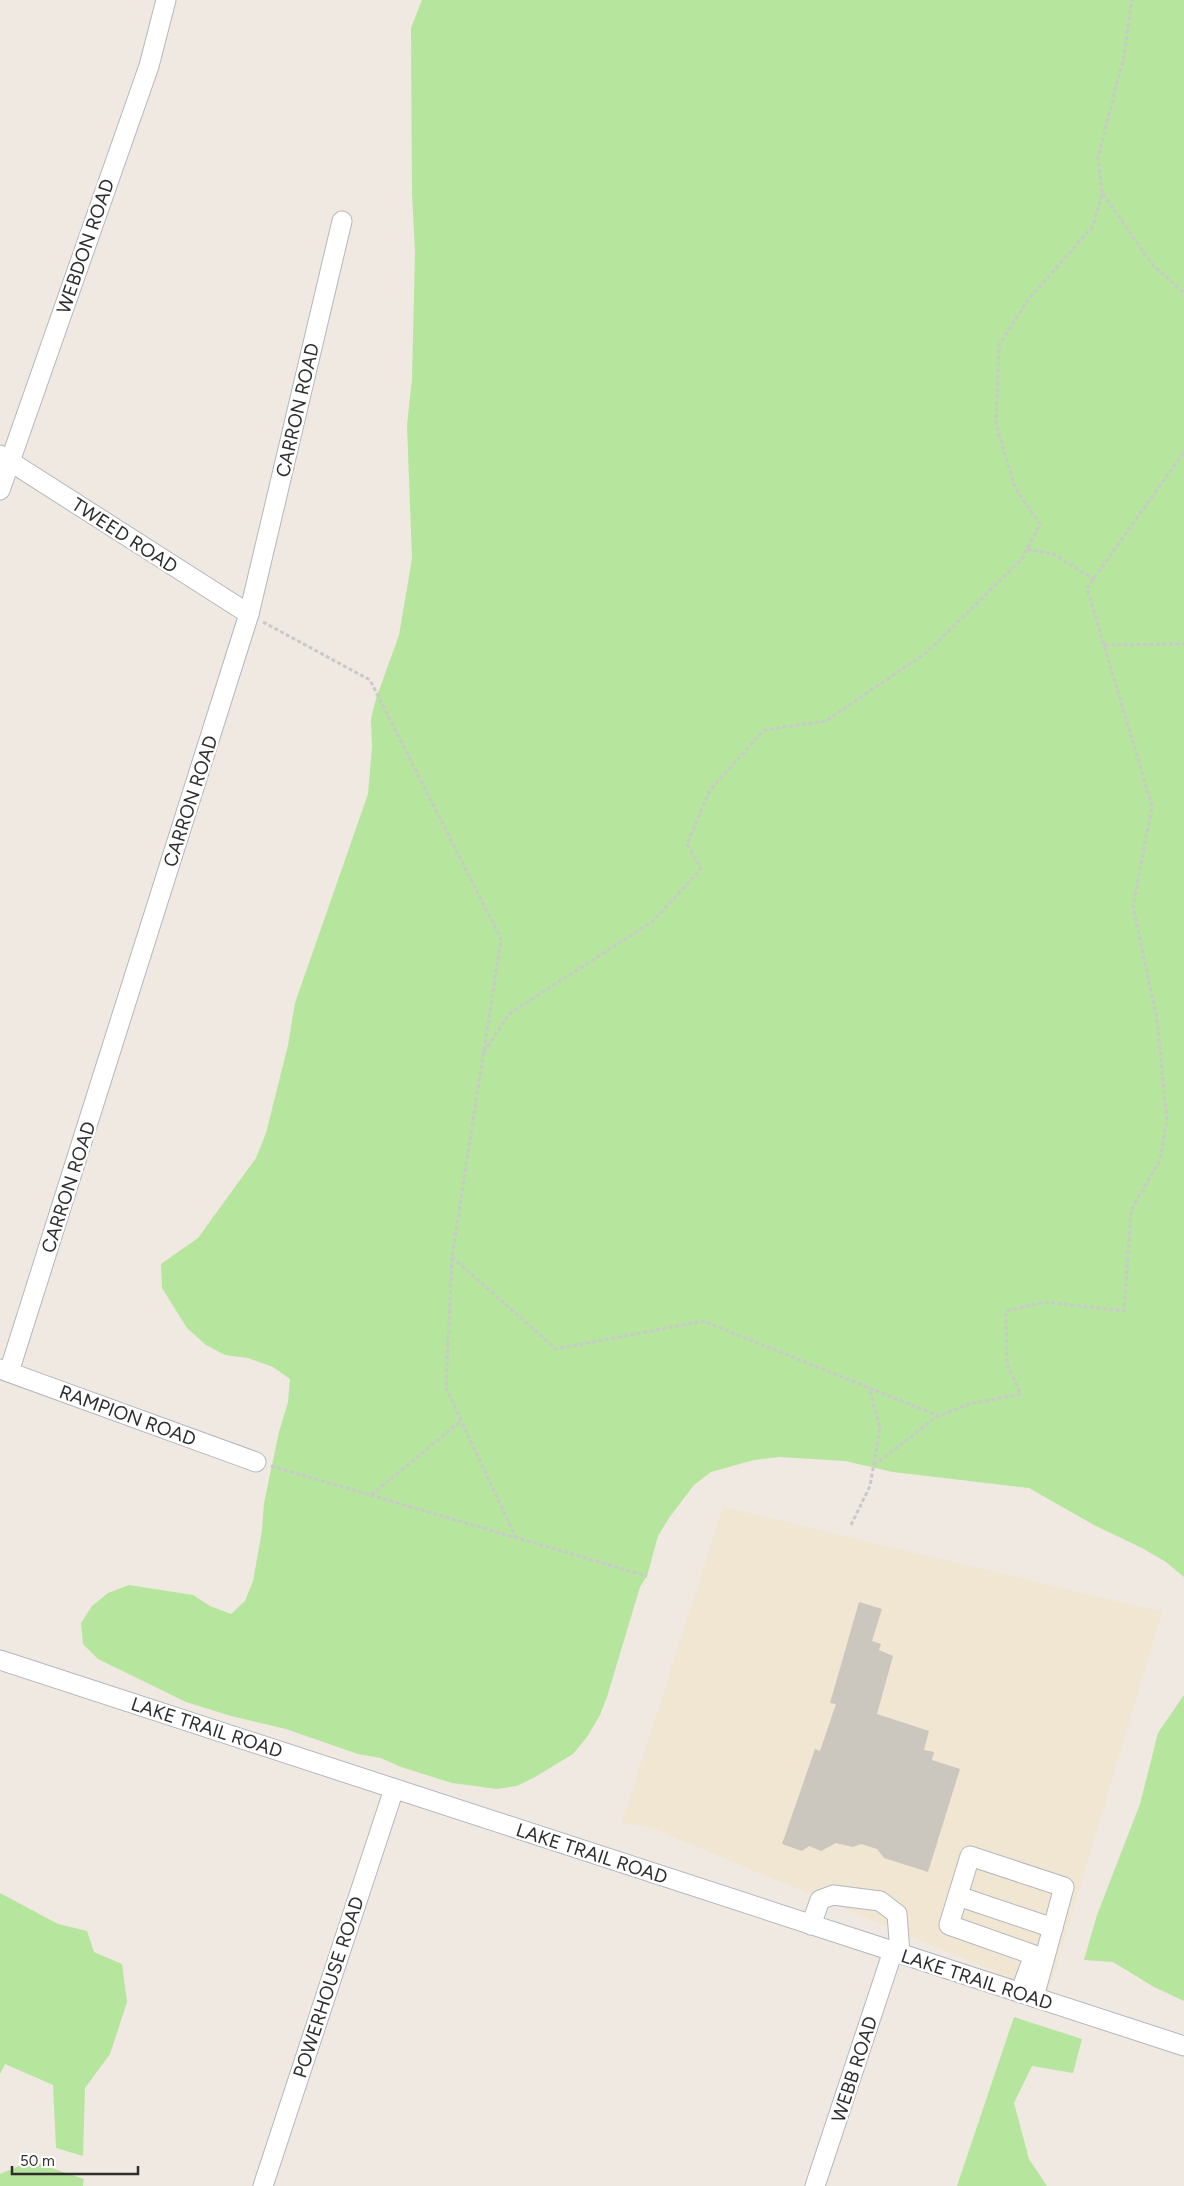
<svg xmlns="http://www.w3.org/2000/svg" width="1184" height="2186" font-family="Figtree,sans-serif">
<rect width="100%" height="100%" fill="#efe9e1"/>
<!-- education -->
<polygon fill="#f0e6d1" points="723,1507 1162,1612 1048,1994 652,1828 622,1822"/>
<!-- green -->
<g fill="#b6e59e">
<polygon points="422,0 1184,0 1184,1577 1166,1562 1142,1548 1094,1525 1029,1488 893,1472 845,1461 779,1457 754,1460 711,1472 694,1485 669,1518 658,1536 647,1576 640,1587 607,1697 600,1715 587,1737 573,1754 535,1777 517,1786 497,1789 452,1783 401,1767 381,1758 358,1754 286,1729 231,1716 186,1702 98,1659 83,1644 81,1623 92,1606 108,1593 129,1585 193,1595 210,1606 231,1614 245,1601 253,1581 262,1531 264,1503 279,1432 288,1402 290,1379 273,1367 248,1358 225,1355 206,1345 187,1328 162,1288 161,1264 198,1238 256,1158 266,1133 288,1045 295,1003 368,794 372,747 371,719 376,699 399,635 412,559 407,425 412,379 415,252 412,193 411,28"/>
<polygon points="1184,1695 1184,2001 1154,1987 1113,1962 1084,1960 1097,1915 1140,1804 1158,1733"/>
<polygon points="0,1893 58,1924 87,1931 94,1952 122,1964 127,2002 110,2054 85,2088 83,2156 56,2148 53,2085 5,2064 0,2074"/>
<polygon points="1014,2017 1082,2039 1073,2073 1032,2066 1014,2103 1029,2159 1047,2186 957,2186"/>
<polygon points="31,2161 84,2179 83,2186 0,2186 0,2174"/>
</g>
<!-- building -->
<polygon fill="#cbc7bf" points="859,1602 882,1609 872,1641 881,1644 879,1650 893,1656 877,1714 929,1731 924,1750 934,1752 932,1760 960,1769 928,1872 884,1858 877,1849 861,1844 853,1847 836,1843 821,1851 809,1846 802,1851 782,1844 815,1749 820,1751 836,1704 830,1703"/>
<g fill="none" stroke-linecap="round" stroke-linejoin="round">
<!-- minor casing -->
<g stroke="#b4b7c1" stroke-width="21">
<g id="minor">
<polyline points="0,455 249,614"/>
<polyline points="0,490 149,66 166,0"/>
<polyline points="0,1369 256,1462"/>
<polyline points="9,1372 249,614 342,221"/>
<polyline points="0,1660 1184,2046"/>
<polyline points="958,1896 1053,1928"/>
<polyline points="811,1925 820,1900 833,1895 880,1901 897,1914 900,1953"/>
<polyline points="1020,1993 1034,1955 949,1925 970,1856 1064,1887 1034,1997"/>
<polyline points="263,2186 394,1789"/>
<polyline points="815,2186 893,1951"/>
</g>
</g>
<!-- path -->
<g stroke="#c9c9c9" stroke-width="3" stroke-dasharray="4 2.5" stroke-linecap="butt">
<polyline points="1103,194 1152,264 1184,293"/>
<polyline points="1027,549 1053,554 1094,579"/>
<polyline points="263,622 370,680 501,939 452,1257 446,1388 516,1538"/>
<polyline points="1104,645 1184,644"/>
<polyline points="484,1052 509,1014 653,921 701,869 687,844 710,790 764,730 826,721 927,652 1022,559 1040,524 1015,488 996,424 999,345 1028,300 1093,226 1102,194 1098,158 1124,56 1132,0"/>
<polyline points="452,1257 556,1349 703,1321 939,1416 969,1404 1021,1394 1007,1365 1006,1311 1045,1302 1124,1311 1131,1210 1160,1160 1167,1120 1157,1019 1133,907 1152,806 1087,588 1184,452"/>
<polyline points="874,1465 938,1416"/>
<polyline points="271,1466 647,1576"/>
<polyline points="371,1495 461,1421"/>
<polyline points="851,1525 870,1486 880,1428 869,1388"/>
</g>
<!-- minor -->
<use href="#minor" stroke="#fff" stroke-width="19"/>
</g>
<g text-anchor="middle" stroke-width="5" stroke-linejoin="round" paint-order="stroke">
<!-- street labels -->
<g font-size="19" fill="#2e2e2e" stroke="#fff">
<text transform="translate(85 246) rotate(-71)" y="7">WEBDON ROAD</text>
<text transform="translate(297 410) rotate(-77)" y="7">CARRON ROAD</text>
<text transform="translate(125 535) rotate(33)" y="7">TWEED ROAD</text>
<text transform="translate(190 801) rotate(-72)" y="7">CARRON ROAD</text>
<text transform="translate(68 1187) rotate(-72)" y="7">CARRON ROAD</text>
<text transform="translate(128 1415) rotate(20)" y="7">RAMPION ROAD</text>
<text transform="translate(207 1727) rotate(18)" y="7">LAKE TRAIL ROAD</text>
<text transform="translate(592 1853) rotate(18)" y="7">LAKE TRAIL ROAD</text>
<text transform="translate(977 1979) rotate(18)" y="7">LAKE TRAIL ROAD</text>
<text transform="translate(328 1987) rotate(-72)" y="7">POWERHOUSE ROAD</text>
<text transform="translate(854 2069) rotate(-72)" y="7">WEBB ROAD</text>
</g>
</g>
<!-- scale -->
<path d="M12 2166v8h126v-8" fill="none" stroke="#2e2e2e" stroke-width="2.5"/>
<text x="20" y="2166" font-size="15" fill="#2e2e2e" stroke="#ffffff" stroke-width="4" paint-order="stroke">50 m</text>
</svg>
